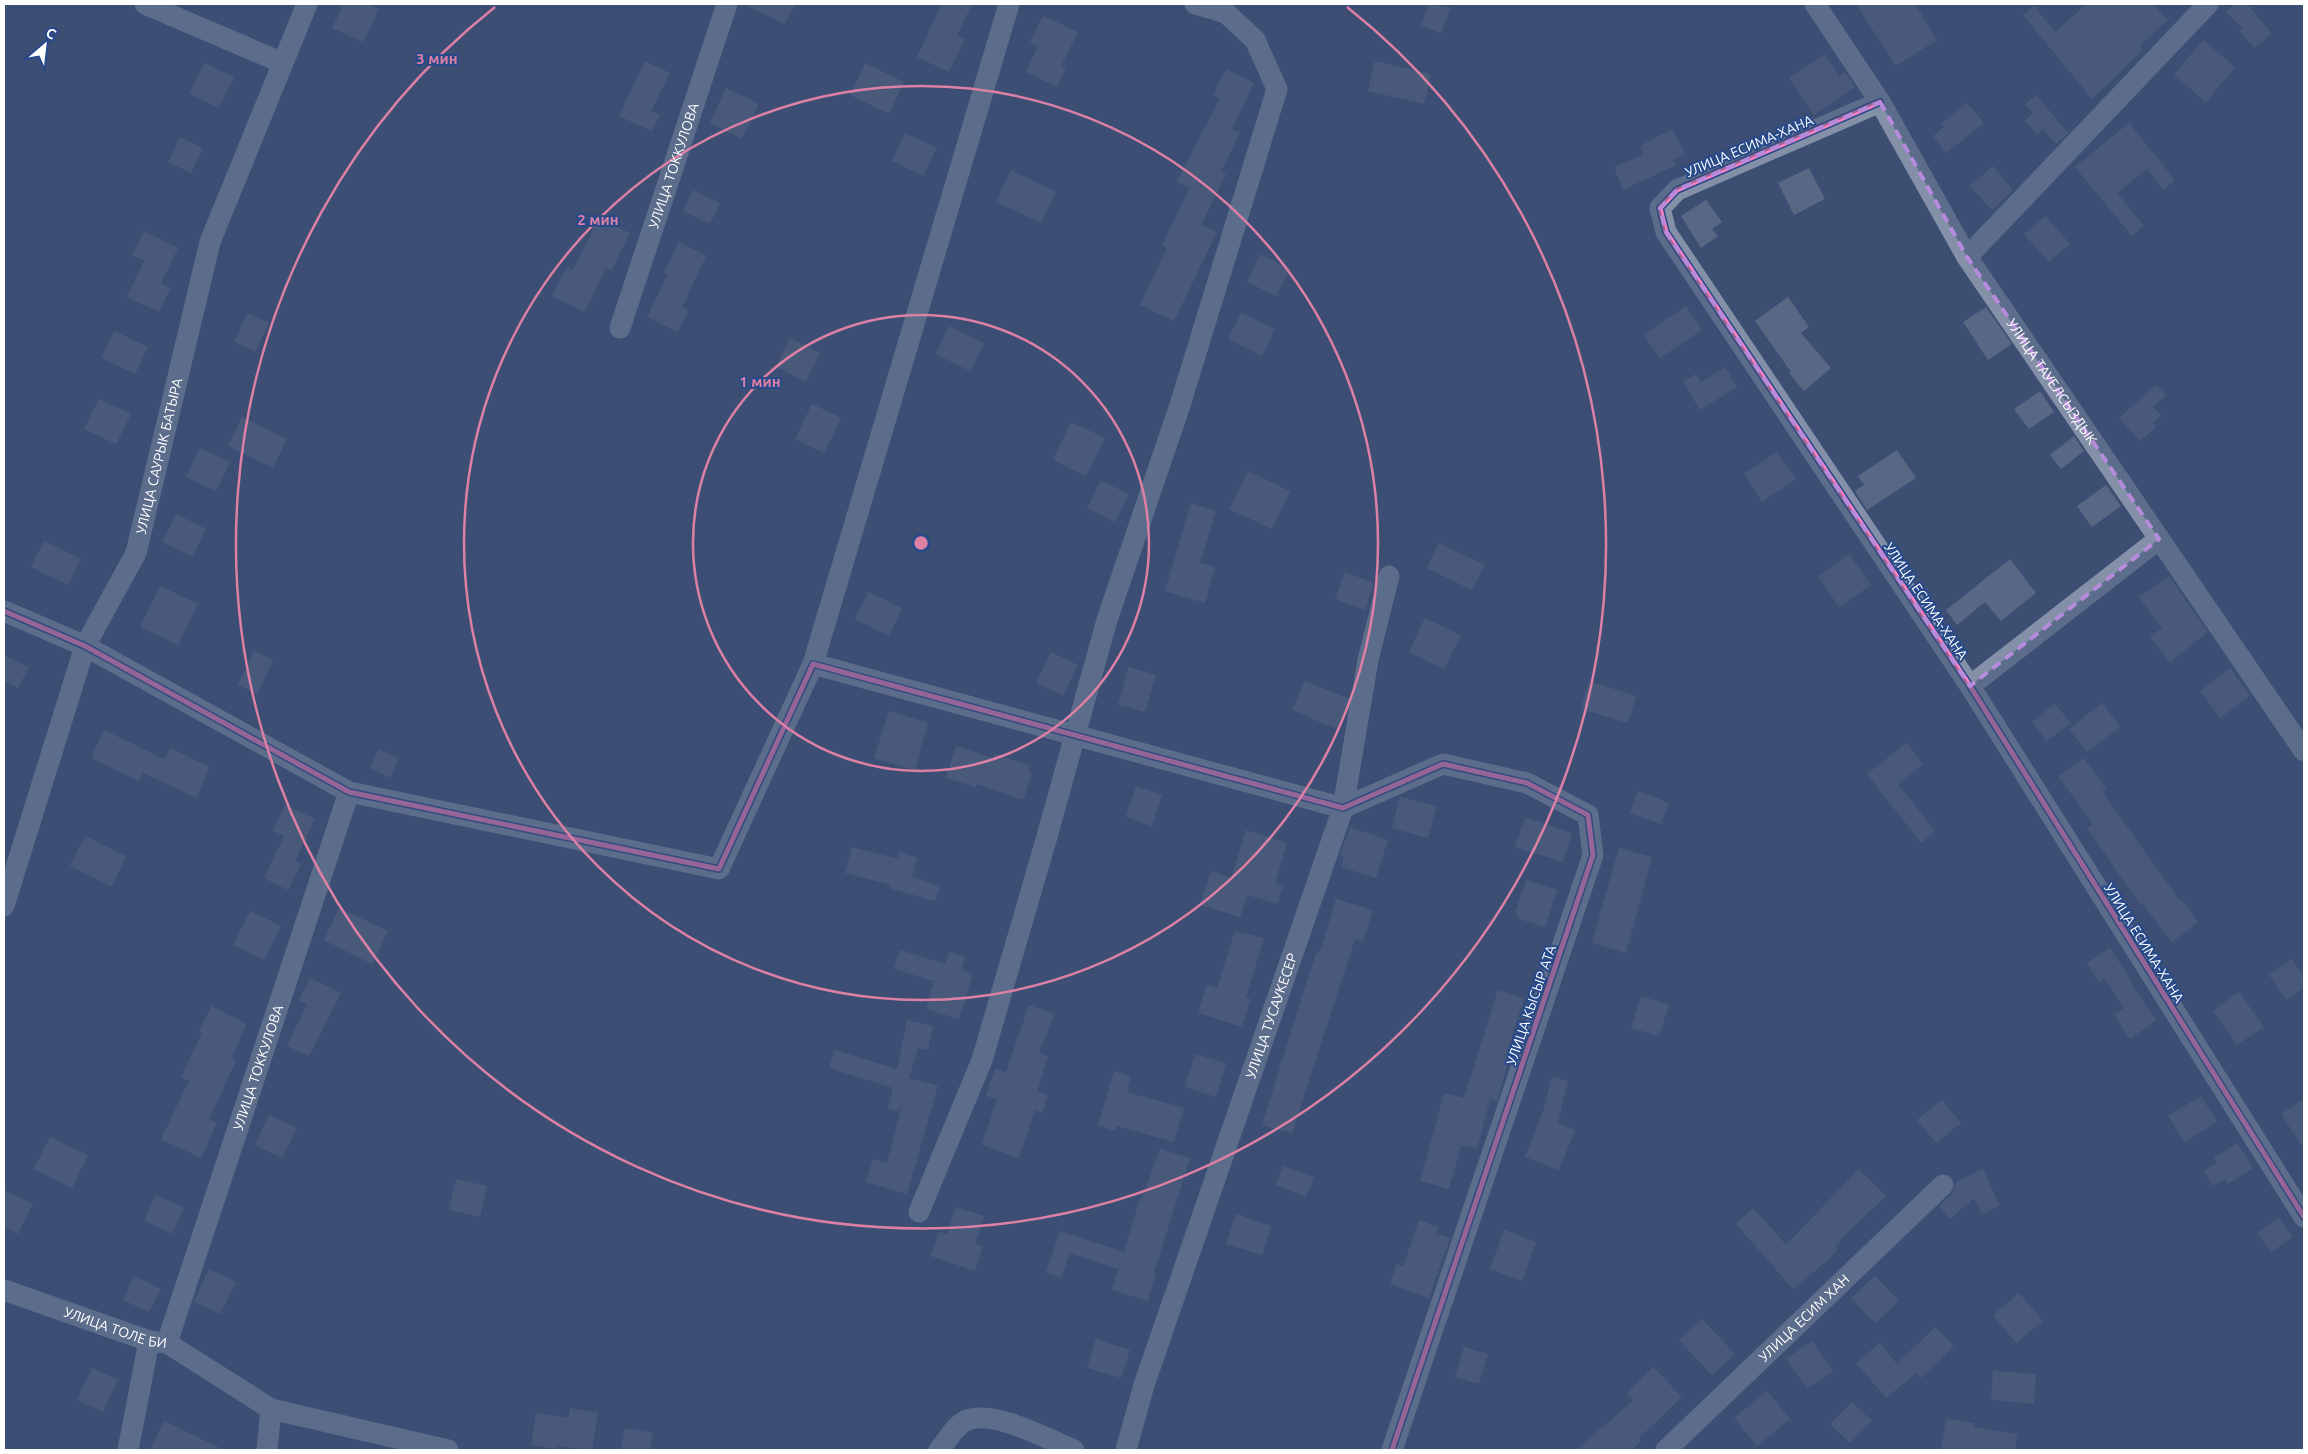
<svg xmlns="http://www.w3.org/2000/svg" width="2308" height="1454" font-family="Ubuntu,sans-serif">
<rect width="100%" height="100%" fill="#3c4f73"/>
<!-- building -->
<g fill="#586784">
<polygon points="344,4 368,4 379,9 363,42 332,28"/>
<polygon points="743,4 795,4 785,24"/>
<polygon points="942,4 972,4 957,35 965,39 949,72 917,57"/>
<polygon points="1428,4 1450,8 1441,33 1421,26"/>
<polygon points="1856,4 1915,4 1937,40 1896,66"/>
<polygon points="2087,4 2152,4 2168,20 2140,46 2143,50 2092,99 2023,15 2034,6 2055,32"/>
<polygon points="2235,4 2247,4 2272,34 2254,48 2240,31 2243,29 2226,12"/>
<polygon points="1043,16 1078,32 1061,66 1066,68 1057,87 1026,72 1038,46 1030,42"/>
<polygon points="2203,40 2235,67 2206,102 2174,75"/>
<polygon points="1825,54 1839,76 1845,72 1855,87 1814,115 1789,78"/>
<polygon points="645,61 670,73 651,111 660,115 652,131 619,116"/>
<polygon points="1375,61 1431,74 1424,104 1368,91"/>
<polygon points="204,63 234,77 219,108 189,94"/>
<polygon points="865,63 904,82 889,114 850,95"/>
<polygon points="1226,69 1254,83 1232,129 1240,133 1221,172 1226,174 1201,225 1217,232 1174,321 1140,305 1167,248 1162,245 1190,188 1177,182 1220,98 1213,95"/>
<polygon points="726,88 759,104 742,139 710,123"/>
<polygon points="2036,95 2068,133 2056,144 2043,129 2037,134 2025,120 2033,113 2025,104"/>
<polygon points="1967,103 1984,123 1946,153 1933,136 1944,127 1941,124"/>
<polygon points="2129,123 2175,180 2163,190 2147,169 2117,193 2144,226 2132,236 2075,167"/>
<polygon points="1672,129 1685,154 1673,160 1676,165 1623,190 1614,167 1644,155 1640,146"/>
<polygon points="905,133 937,148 923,176 892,161"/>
<polygon points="180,137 203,148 191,173 168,162"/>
<polygon points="1993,166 2013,190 1992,210 1970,186"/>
<polygon points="1809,168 1825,199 1794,215 1778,183"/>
<polygon points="1011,170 1056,192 1041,223 996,202"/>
<polygon points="693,190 720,203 710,224 683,211"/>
<polygon points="1706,200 1722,222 1712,229 1718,236 1701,248 1681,216"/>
<polygon points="2046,216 2070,244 2049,262 2024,234"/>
<polygon points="599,218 630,233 611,271 606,268 585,312 552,296 567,267 573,270"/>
<polygon points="144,231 178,248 161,283 171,288 159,312 127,297 144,261 132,255"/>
<polygon points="679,242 706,256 682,307 688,310 678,332 647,317 667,275 664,273"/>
<polygon points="1260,254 1290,269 1276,296 1247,282"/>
<polygon points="1788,297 1809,327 1801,333 1831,368 1804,391 1789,373 1791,372 1755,321"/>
<polygon points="1686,306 1702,330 1660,358 1643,335"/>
<polygon points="1986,307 2012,344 1988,360 1963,322"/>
<polygon points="248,313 269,323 255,352 234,342"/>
<polygon points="1241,313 1275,329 1262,356 1228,339"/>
<polygon points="949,326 984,343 970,371 936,354"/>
<polygon points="114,331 148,347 135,374 101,358"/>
<polygon points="790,338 820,353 806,382 776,367"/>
<polygon points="1725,367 1737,387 1700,410 1683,382 1696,374 1701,382"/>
<polygon points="2156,385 2166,395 2153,407 2161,416 2153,423 2156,427 2140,441 2119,418"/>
<polygon points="2040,391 2054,412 2029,429 2014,409"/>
<polygon points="99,399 131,414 116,444 84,429"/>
<polygon points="812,404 841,418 824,453 795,439"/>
<polygon points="242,417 287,439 273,468 228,446"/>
<polygon points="1071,422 1105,438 1086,476 1053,460"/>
<polygon points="2074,436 2084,451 2061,469 2050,455"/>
<polygon points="200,448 230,462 216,491 186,477"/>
<polygon points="1897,450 1916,478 1867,510 1855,491 1864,485 1858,476"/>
<polygon points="1777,452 1796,479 1762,502 1744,474"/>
<polygon points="1248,471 1290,491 1272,529 1229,509"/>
<polygon points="1101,481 1129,494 1115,522 1087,508"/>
<polygon points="2106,485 2121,506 2092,527 2077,506"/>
<polygon points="1191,503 1216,511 1200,563 1215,567 1205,603 1165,591"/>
<polygon points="176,514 206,529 193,557 162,542"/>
<polygon points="44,541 81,559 68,585 31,567"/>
<polygon points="1439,543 1485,565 1472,590 1427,568"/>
<polygon points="1849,554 1871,585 1839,607 1818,576"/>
<polygon points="2010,559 2036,593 2001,621 1985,602 1957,625 1946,610"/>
<polygon points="1345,572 1374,583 1365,610 1335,599"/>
<polygon points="2169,576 2208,632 2170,662 2150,637 2162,628 2139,597"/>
<polygon points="160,586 198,604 178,645 140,627"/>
<polygon points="868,592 902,608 889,636 855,619"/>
<polygon points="1425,618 1461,635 1444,669 1409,652"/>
<polygon points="254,651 273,660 257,694 238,685"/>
<polygon points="1051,652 1078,665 1063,696 1036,683"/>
<polygon points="4,655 29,667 18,688 4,681"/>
<polygon points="1128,667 1156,675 1145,712 1118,705"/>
<polygon points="2230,668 2250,695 2220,718 2200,691"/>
<polygon points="1305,681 1349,699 1346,714 1339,730 1292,710"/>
<polygon points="1589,681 1636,696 1628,723 1581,709"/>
<polygon points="2102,703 2120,727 2087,752 2069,729"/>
<polygon points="2055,704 2071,723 2047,741 2032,722"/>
<polygon points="889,711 928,723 915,770 874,758"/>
<polygon points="104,730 164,759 170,748 210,767 196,798 143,773 139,781 91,758"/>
<polygon points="1907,743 1923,764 1898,784 1935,831 1921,843 1867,774"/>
<polygon points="956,746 993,758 995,754 1031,766 1029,771 1032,772 1023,800 977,784 976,787 946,778"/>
<polygon points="379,749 399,758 390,778 370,768"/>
<polygon points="2084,758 2106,788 2102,791 2179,900 2181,899 2198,922 2172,942 2143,904 2141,906 2087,828 2093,824 2058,776"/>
<polygon points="1136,786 1162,795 1152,826 1126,817"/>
<polygon points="1638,791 1669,803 1661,824 1630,813"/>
<polygon points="1400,797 1437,806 1428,838 1392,828"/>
<polygon points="285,805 315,819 295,861 301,864 288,890 264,878 284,836 273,831"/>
<polygon points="1525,817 1572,833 1563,862 1515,847"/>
<polygon points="1350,827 1388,840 1376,878 1341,867 1344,857 1340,855"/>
<polygon points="1246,830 1287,843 1275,884 1283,886 1278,904 1247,895 1240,917 1200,905 1211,871 1231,878"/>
<polygon points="85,836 126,856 112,887 70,866"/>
<polygon points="852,847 898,859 900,852 917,858 912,877 940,886 935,901 889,888 890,885 845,873"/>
<polygon points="1619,848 1652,857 1626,953 1592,943"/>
<polygon points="1526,880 1557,890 1545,927 1517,918 1518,915 1515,913"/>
<polygon points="1336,899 1373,910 1363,942 1355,939 1292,1133 1262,1125 1305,987 1317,951 1320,952"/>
<polygon points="339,908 388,931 372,964 324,940"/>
<polygon points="250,911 281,926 264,960 233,945"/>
<polygon points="1235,931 1264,938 1246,998 1251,999 1242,1027 1198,1013 1207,985 1217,988"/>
<polygon points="2110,948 2133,983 2131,984 2157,1020 2130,1039 2114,1015 2124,1008 2104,978 2099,982 2087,963"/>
<polygon points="900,950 945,964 949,952 965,957 961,970 973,974 959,1019 926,1009 934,981 894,969"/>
<polygon points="2292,959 2304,977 2304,988 2287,1000 2269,975"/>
<polygon points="310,978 341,993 309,1056 287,1046 307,1004 299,1000"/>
<polygon points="1498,990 1524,999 1507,1051 1511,1052 1497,1101 1490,1099 1477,1149 1461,1145 1449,1189 1420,1181 1444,1093 1464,1098"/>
<polygon points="2239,992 2264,1027 2237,1045 2213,1011"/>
<polygon points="1641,996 1669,1005 1659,1036 1631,1028"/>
<polygon points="1029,1005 1054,1014 1039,1053 1048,1056 1037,1092 1048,1095 1043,1113 1035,1110 1019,1158 982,1145 997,1099 986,1096 995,1069 1006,1072"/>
<polygon points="211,1006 247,1024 231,1058 236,1061 209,1119 217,1123 201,1158 161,1139 189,1081 181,1077 202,1033 199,1032"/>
<polygon points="907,1020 933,1026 928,1050 918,1048 909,1078 938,1086 907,1194 866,1182 873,1159 887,1163 903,1100 899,1111 888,1109 893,1088 829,1068 835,1050 897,1069"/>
<polygon points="1195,1054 1226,1063 1216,1097 1185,1087"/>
<polygon points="1114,1071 1131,1076 1127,1092 1184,1108 1174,1142 1117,1126 1115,1131 1098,1125"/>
<polygon points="1552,1077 1568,1081 1558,1123 1575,1130 1559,1170 1525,1157 1544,1108"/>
<polygon points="2201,1096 2217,1122 2184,1142 2168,1116"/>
<polygon points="2304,1099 2304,1149 2281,1114"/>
<polygon points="1942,1100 1961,1123 1936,1143 1917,1120"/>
<polygon points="269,1115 297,1128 282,1158 255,1145"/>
<polygon points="50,1137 88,1155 72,1188 34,1169"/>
<polygon points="2237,1143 2253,1168 2228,1184 2225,1179 2213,1186 2203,1171 2217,1163 2214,1158"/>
<polygon points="1160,1149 1190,1158 1154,1272 1156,1273 1148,1301 1112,1290 1118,1269 1070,1253 1061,1278 1046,1273 1060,1231 1124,1252 1140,1198 1142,1199"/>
<polygon points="1283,1166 1314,1177 1306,1197 1276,1185"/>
<polygon points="1859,1169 1886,1196 1843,1237 1835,1246 1838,1249 1828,1260 1793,1289 1736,1224 1753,1208 1786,1245"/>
<polygon points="1983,1169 2000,1206 1982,1214 1974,1198 1950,1219 1939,1206 1952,1194 1955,1184 1960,1180"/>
<polygon points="456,1179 487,1186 480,1217 449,1210"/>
<polygon points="4,1190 33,1204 18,1234 4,1227"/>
<polygon points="156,1195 184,1208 172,1234 144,1220"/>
<polygon points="956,1207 984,1216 975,1244 983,1246 975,1271 931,1256 939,1232 947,1234"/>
<polygon points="1236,1214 1271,1226 1262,1255 1226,1244"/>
<polygon points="2279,1218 2293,1237 2271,1252 2257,1233"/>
<polygon points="1419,1220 1438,1227 1436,1234 1450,1238 1429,1298 1390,1284 1397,1264 1403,1267"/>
<polygon points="1504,1230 1536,1242 1522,1281 1490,1269"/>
<polygon points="209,1269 236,1282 220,1314 194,1302"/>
<polygon points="134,1276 161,1289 149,1312 123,1300"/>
<polygon points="1875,1276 1899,1301 1875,1323 1851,1298"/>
<polygon points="2019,1293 2043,1321 2016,1343 1993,1315"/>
<polygon points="1702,1319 1735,1354 1712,1375 1679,1340"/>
<polygon points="1935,1327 1954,1346 1921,1378 1916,1373 1886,1398 1856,1363 1880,1343 1897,1364"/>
<polygon points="1096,1339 1130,1350 1121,1378 1087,1368"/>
<polygon points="1812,1341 1833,1371 1807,1389 1786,1359"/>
<polygon points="1464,1347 1488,1354 1479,1384 1455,1377"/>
<polygon points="1653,1367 1682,1397 1639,1438 1641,1441 1632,1450 1576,1450 1634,1400 1627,1393"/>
<polygon points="92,1368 118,1380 103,1412 77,1400"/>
<polygon points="1993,1371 2036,1374 2034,1404 1991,1400"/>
<polygon points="1767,1391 1790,1419 1757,1446 1734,1418"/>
<polygon points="1852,1402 1872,1421 1850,1443 1830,1424"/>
<polygon points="570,1408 598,1413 592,1450 558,1446 557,1449 531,1445 536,1413 569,1418"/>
<polygon points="1946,1419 1975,1423 1974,1427 2017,1434 2015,1450 1941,1450"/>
<polygon points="164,1421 224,1450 150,1450"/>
<polygon points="625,1428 653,1433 650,1450 621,1450"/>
</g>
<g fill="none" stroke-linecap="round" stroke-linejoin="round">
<!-- minor -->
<g stroke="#8390a8" stroke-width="21">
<polyline points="145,4 283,63"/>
<path id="s1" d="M1815,4L1880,102L1967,257L2304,751"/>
<polyline points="1880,102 1677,190 1660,208 1666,232 1970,686 2304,1217"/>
<polyline points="1967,257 2208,4"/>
<path id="s2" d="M620,328L727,4"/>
<polyline points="4,611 85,646 349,792 719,869 813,664 1343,808 1443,764 1527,783 1588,815 1593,855 1392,1450"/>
<polyline points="813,664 1009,4"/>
<polyline points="1970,686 2159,539"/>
<path id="s3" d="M4,906L85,646L136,553L210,242L307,4"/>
<polyline points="919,1212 982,1060 1046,840 1107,620 1180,405 1277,89 1255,40 1226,13 1195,4"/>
<path id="s4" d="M4,1290L149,1341L167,1343L271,1409L448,1450"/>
<path id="s5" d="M167,1343L349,792"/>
<polyline points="128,1450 149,1341"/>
<polyline points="267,1450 271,1409"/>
<path d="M939,1450C946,1442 955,1426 965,1421C992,1408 1047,1439 1074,1450"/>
<path id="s6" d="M1126,1450L1144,1385L1343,808L1368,660L1389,576"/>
<path id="s7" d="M1666,1450L1943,1185"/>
</g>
<!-- cycleway casing -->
<g stroke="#25498a" stroke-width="8">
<g id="cycleway">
<polyline points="1880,102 1677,190 1660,208 1666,232 1970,686 2304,1217"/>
<polyline points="4,611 85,646 349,792 719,869 813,664 1343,808 1443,764 1527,783 1588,815 1593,855 1392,1450"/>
</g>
</g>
<!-- cycleway -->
<use href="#cycleway" stroke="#ff80c0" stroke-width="5"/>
</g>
<!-- marked area -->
<path d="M0 0H2308V1454H0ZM1880,102L1967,257L2159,539L1970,686L1666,232L1660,208L1677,190Z" fill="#3c4f73" fill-opacity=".55" fill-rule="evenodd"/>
<path fill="none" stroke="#b68bdc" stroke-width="4" stroke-dasharray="10 6" stroke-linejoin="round" d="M1880,102L1967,257L2159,539L1970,686L1666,232L1660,208L1677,190Z"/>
<!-- distance rings -->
<g fill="none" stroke="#dd80a5" stroke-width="2.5">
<circle cx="921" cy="543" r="228"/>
<circle cx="921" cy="543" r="457"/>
<path d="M1347 7A685 685 0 1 1 495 7"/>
</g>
<g text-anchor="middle" stroke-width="4" stroke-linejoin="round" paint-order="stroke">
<!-- street labels -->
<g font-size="14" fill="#fff" stroke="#25498a">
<text transform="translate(1749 146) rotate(-23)" y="5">УЛИЦА ЕСИМА-ХАНА</text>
<text dy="5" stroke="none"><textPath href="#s2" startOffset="171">УЛИЦА ТОККУЛОВА</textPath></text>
<text dy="5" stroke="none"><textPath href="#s1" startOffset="446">УЛИЦА ТАУЕЛСЫЗДЫК</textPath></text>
<text dy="5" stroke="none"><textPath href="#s3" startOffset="478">УЛИЦА САУРЫК БАТЫРА</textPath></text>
<text transform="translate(1926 601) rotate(56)" y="5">УЛИЦА ЕСИМА-ХАНА</text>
<text transform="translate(2144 943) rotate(58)" y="5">УЛИЦА ЕСИМА-ХАНА</text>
<text transform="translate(1531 1005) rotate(-71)" y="5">УЛИЦА КЫСЫР АТА</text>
<text dy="5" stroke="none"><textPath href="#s6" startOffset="458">УЛИЦА ТУСАУКЕСЕР</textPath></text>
<text dy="5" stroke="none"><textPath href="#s5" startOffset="290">УЛИЦА ТОККУЛОВА</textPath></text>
<text dy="5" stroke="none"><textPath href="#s7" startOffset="191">УЛИЦА ЕСИМ ХАН</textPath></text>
<text dy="5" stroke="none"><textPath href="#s4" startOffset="118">УЛИЦА ТОЛЕ БИ</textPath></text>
</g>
</g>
<circle cx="921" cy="543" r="8" fill="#dd80a5" stroke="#25498a" stroke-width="2.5"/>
<g font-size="15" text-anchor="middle" font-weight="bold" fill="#dd80a5" stroke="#25498a" stroke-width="4" stroke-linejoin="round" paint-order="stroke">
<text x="437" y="64">3 мин</text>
<text x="598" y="225">2 мин</text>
<text x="760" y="387">1 мин</text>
</g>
<!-- border -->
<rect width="2308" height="1454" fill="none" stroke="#ffffff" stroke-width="10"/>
<!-- north arrow -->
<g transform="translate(45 45) rotate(28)" stroke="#25498a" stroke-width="4" paint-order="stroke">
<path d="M0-4L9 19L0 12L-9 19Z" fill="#ffffff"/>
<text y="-8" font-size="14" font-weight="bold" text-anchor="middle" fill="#ffffff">С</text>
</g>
</svg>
